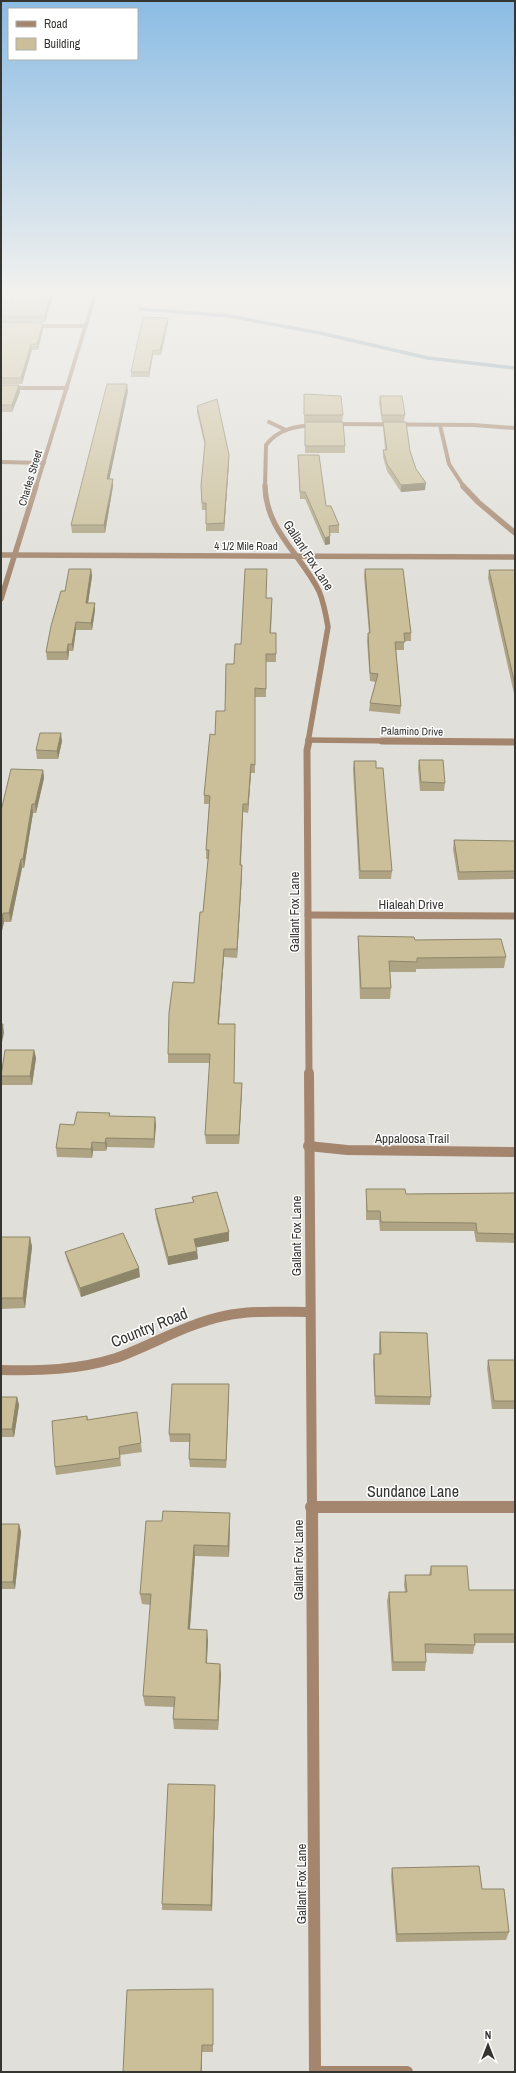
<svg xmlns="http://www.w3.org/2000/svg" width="516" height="2073" font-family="'Archivo Narrow',sans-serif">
<rect width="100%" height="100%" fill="#e1dfd9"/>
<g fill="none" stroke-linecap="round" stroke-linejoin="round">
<!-- stream -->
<polyline stroke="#819bab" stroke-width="3.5" points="140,309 229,316 320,333 428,358 515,368"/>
<!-- street-far4 -->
<g stroke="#a4866e" stroke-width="4">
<polyline points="33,326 86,326"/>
<polyline points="1,388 67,388"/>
<polyline points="269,422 286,430"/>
<polyline points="334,424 473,425 515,428"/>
<polyline points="440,425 449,464 464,487"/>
<polyline points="1,462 44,463"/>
<polyline points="36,487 96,292"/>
<path d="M265,487L266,445C278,429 296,426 315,425"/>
</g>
<!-- street-far3 -->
<g stroke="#a4866e" stroke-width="5.5">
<path d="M265,486C266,531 301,554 319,591C324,603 326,615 328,627L308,742"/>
<polyline points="463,486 478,502 515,533"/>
<polyline points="1,555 515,557"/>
<polyline points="1,599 36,486"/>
<polyline points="308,740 485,742"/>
</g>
<!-- street-far2 -->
<g stroke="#a4866e" stroke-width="7">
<polyline points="309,741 307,750 309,1074"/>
<polyline points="382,741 515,742"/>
<polyline points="308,915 515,916"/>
</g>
<!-- street-far1 -->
<g stroke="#a4866e" stroke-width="10">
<polyline points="309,1073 312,1507"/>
<polyline points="308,1146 347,1150 515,1152"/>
<path d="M1,1370C40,1371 78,1370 116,1358C152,1345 186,1324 224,1316C252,1310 281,1312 309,1312"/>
<polyline points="311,1507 515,1507"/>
</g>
<!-- street -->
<g stroke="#a4866e" stroke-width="12">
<polyline points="312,1506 315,2072"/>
<polyline points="311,1507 515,1507"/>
<polyline points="315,2072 407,2072"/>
</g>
</g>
<!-- wall -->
<g fill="#aea484">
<polygon points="54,292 45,322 1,322 1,302 11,302"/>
<polygon points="168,318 168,323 161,355 153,355 149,377 131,377 131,372"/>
<polygon points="1,322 43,329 38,350 32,350 22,384 1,384"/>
<polygon points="1,385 20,392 12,412 1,412"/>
<polygon points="128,391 109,479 113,479 113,486 105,533 72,533 71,525"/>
<polygon points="304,394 343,415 342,422 304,422"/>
<polygon points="380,396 405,415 404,422 382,422 379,403"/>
<polygon points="197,406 229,455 229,462 224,531 206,531 206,510 202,510 201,486 205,446 197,413"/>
<polygon points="305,422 345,446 345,453 305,453"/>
<polygon points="383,422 410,451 416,469 425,490 401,492 387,471 383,457 383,450 385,450 383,428"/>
<polygon points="298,455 326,506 339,525 339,533 330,533 330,544 325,545 305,499 300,499"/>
<polygon points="91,569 92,576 88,603 95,603 95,610 92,630 76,630 73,651 69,651 68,660 47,660 46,652 65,591"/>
<polygon points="365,569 411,633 411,641 404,641 404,650 396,650 401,706 400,714 369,711 370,703 376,682 370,681 367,641 368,633 369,633 364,576"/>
<polygon points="489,570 515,570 515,698 488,578"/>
<polygon points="266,598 272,606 271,633 276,633 276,662 266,662 266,697 255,697 255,773 251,773 248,813 243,812 241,865 242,874 237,958 224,957 219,1024 234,1083 242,1083 239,1144 206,1144 205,1135 210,1063 168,1063 168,1054 194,983 203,912 208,859 206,859 206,850 209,804 204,804 204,795 215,735 225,711 234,664 241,644"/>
<polygon points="62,741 58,759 37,759 36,750"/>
<polygon points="419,760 445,783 444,791 420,791 418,768"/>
<polygon points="354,761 376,768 392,871 391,879 359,879 353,769"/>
<polygon points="43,770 44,778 36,813 33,813 24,868 22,868 11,922 4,922 1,935 1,811"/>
<polygon points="454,840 515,841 515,879 458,880 453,849"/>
<polygon points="358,936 415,940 506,957 504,968 416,969 416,972 390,972 391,988 390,999 360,999 358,947"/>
<polygon points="34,1050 36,1058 32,1085 2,1085 1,1075"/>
<polygon points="110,1116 156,1125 154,1148 107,1147 106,1151 93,1151 92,1158 57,1157 56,1148 74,1125"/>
<polygon points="366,1189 406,1194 515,1193 515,1243 476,1242 474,1231 380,1231 379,1220 366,1220"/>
<polygon points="192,1197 229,1241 196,1247 198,1259 168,1265 156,1218 155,1209 193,1202"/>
<polygon points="1,1237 30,1237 32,1247 25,1308 1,1309"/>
<polygon points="65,1252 140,1277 81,1297 67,1260"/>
<polygon points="380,1332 431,1397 430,1405 375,1404 373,1362 374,1354 379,1354 379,1341"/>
<polygon points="488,1360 515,1360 515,1409 492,1409 487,1368"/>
<polygon points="229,1392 226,1468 190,1467 189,1459 190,1442 170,1442 169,1434"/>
<polygon points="1,1397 17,1397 19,1405 14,1437 1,1437"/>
<polygon points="137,1412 142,1452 120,1455 121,1466 56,1475 55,1467 87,1416 88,1420"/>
<polygon points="230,1513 230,1524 229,1557 195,1556 190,1629 208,1640 207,1663 221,1674 218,1730 174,1729 173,1719 174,1707 145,1706 143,1696 151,1605 142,1604 140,1594 162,1521"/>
<polygon points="1,1524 19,1524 21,1532 15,1589 1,1589"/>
<polygon points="431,1566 469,1590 515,1590 515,1643 475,1643 473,1654 426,1653 426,1662 425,1671 392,1671 387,1601 389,1592 405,1592 404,1585 405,1575 429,1575"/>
<polygon points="215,1792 212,1911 162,1910 162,1904"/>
<polygon points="392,1868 482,1889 509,1932 506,1940 396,1942 391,1876"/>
<polygon points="213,1989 213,2052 202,2052 202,2072 123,2072"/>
</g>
<!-- shaded-wall -->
<g fill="#8d866b">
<polygon points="51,292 54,292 45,322 45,316"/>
<polygon points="168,318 168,323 161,355 160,350"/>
<polygon points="43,323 43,329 38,350 37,344"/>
<polygon points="31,344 32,350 22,384 21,378"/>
<polygon points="153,350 153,355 149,377 149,372"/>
<polygon points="127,384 128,391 108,486 107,479"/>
<polygon points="19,385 20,392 12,412 12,405"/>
<polygon points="229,455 229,462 224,531 224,523"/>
<polygon points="113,479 113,486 105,533 104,525"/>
<polygon points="426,483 425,490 401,492 401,485"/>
<polygon points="330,536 330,544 325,545 325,538"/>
<polygon points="91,569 92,576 87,610 86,603"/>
<polygon points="95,603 95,610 92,630 91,623"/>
<polygon points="76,622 76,630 73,651 72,644"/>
<polygon points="68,644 69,651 68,660 67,652"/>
<polygon points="61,733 62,741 58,759 57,751"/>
<polygon points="251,764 251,773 248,813 248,804"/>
<polygon points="43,770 44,778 36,813 35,804"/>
<polygon points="32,804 33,813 24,868 23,859"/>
<polygon points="243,804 243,812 240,873 240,865"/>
<polygon points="21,859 22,868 11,922 9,913"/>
<polygon points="242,865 242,874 237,958 237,949"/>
<polygon points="3,913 4,922 1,935 1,921"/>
<polygon points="224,949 224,957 218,1033 218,1024"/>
<polygon points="3,1024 4,1033 1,1047 1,1032"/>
<polygon points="34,1050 36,1058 32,1085 30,1076"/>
<polygon points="242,1083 242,1091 239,1144 239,1135"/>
<polygon points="155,1117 156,1125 154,1148 154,1139"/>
<polygon points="106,1138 107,1147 106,1151 105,1143"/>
<polygon points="92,1142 93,1151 92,1158 91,1149"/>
<polygon points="229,1232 229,1241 194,1248 194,1239"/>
<polygon points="30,1237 32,1247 25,1308 23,1298"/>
<polygon points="197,1251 198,1259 168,1265 168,1257"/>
<polygon points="139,1268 140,1277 81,1297 80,1288"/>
<polygon points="229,1384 229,1392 226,1468 226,1460"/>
<polygon points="17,1397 19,1405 14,1437 12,1429"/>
<polygon points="230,1513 230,1524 229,1557 228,1546"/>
<polygon points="19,1524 21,1532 15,1589 13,1582"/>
<polygon points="194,1545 195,1556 189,1640 188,1629"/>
<polygon points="207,1630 208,1640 206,1674 206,1663"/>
<polygon points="220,1664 221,1674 218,1730 218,1720"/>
<polygon points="215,1785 215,1792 212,1911 211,1905"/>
<polygon points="202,2045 202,2072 201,2072"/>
</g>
<!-- building -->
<g fill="#cabf99" stroke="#8d866b">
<polygon points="14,292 51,292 45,316 1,316 1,302 11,302"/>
<polygon points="143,317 168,318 160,350 153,350 149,372 131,372"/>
<polygon points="1,322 43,323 37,344 31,344 21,378 1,378"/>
<polygon points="107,384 127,384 107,479 113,479 104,525 71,525"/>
<polygon points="1,385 19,385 12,405 1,405"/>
<polygon points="304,394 341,396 343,415 304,415"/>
<polygon points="380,396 402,396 405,415 382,415"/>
<polygon points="217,399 229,455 224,523 206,524 206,503 202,503 201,486 205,442 197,406"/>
<polygon points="305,422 343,422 345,446 305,446"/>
<polygon points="383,422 406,422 410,451 416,469 426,483 401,485 387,464 383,450 387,450"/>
<polygon points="298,455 319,455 326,506 331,506 339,525 329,526 330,536 325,538 305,492 300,492"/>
<polygon points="69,569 91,569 86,603 95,603 91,623 76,622 72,644 68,644 67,652 46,652 51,626 61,591 65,591"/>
<polygon points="245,569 267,569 266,598 272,598 270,633 276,633 276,654 266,654 266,689 255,688 255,765 251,764 248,804 243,804 240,865 242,865 237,949 224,949 218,1024 235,1024 234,1083 242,1083 239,1135 205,1135 210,1054 168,1054 169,1013 173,982 194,983 200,912 203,912 209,850 206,850 210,796 204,795 210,734 215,735 216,711 225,711 226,664 234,664 235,644 241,644"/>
<polygon points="365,569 403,569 411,633 404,633 405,642 395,642 401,706 370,703 378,674 370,673 368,633 370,633"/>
<polygon points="489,570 515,570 515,685"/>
<polygon points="40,733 61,733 57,751 36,750"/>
<polygon points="419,760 443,760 445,783 421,782"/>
<polygon points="354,761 376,761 376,768 383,768 392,871 360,871"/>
<polygon points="11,769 43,770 35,804 32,804 23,859 21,859 9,913 3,913 1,921 1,811"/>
<polygon points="454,840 515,841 515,871 459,872"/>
<polygon points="358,936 414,937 415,940 501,939 506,957 417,958 417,962 389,961 391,988 361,988"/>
<polygon points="1,1024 3,1024 1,1032"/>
<polygon points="5,1050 34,1050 30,1076 1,1076"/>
<polygon points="77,1112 110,1113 109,1116 155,1117 154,1139 106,1138 105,1143 92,1142 91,1149 56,1148 60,1124 74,1125"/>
<polygon points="366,1189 405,1189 406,1194 515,1193 515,1234 477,1233 476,1223 381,1222 380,1211 367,1211"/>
<polygon points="217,1192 229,1232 194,1239 197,1251 168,1257 155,1209 194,1202 192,1197"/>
<polygon points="123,1233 139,1268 80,1288 65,1252"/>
<polygon points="1,1237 30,1237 23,1298 1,1298"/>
<polygon points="380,1332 427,1333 431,1397 375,1396 374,1354 381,1354"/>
<polygon points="488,1360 515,1360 515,1401 494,1401"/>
<polygon points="172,1384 229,1384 226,1460 189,1459 190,1434 169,1434"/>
<polygon points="1,1397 17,1397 12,1429 1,1429"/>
<polygon points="137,1412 141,1443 119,1447 120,1458 55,1467 52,1421 87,1416 87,1420"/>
<polygon points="163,1511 230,1513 228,1546 194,1545 188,1629 207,1630 206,1663 220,1664 218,1720 173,1719 175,1697 143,1696 151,1594 140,1594 146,1521 162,1521"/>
<polygon points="1,1524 19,1524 13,1582 1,1582"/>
<polygon points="431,1566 467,1566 469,1590 515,1590 515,1634 474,1634 475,1645 425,1644 426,1662 393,1662 389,1592 407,1592 405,1575 431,1575"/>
<polygon points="168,1784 215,1785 211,1905 162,1904"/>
<polygon points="479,1866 482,1889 504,1889 509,1932 397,1934 392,1868"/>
<polygon points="213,1989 213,2045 202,2045 201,2072 123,2072 127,1990"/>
</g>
<!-- sky -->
<linearGradient id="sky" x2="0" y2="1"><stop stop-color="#8bbce4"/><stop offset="0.5" stop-color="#f2f1ee"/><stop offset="1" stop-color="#f2f1ee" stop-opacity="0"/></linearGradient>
<rect width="516" height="583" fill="url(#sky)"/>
<g text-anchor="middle" stroke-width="3" stroke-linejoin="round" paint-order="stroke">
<!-- far-street labels -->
<g font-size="11" fill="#353532" stroke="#fff">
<text transform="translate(30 478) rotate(-73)" y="4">Charles Street</text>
<text x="246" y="550">4 1/2 Mile Road</text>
<text transform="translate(412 731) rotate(1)" y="4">Palamino Drive</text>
</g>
<!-- street labels -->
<g font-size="13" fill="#353532" stroke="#fff">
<text transform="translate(309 555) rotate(57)" y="5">Gallant Fox Lane</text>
<text x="411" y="909">Hialeah Drive</text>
<text transform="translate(294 912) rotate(-90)" y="5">Gallant Fox Lane</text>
<text x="412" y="1143">Appaloosa Trail</text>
<text transform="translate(296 1236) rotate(-90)" y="5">Gallant Fox Lane</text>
<text transform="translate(298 1560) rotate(-90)" y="5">Gallant Fox Lane</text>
<text transform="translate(301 1884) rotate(-90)" y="5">Gallant Fox Lane</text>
</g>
<!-- near-street labels -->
<g font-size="16" fill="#353532" stroke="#fff">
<text transform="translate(149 1327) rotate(-22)" y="6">Country Road</text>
<text x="413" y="1497">Sundance Lane</text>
</g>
</g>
<!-- border -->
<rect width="516" height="2073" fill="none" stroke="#353532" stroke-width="4"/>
<!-- legend -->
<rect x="8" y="8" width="130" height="52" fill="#ffffff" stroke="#aeaead"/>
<rect x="16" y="21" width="20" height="6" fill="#a4866e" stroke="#aeaead"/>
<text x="44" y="28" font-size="12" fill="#353532">Road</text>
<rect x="16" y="38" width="20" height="12" fill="#cabf99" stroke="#aeaead"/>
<text x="44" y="48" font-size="12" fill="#353532">Building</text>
<!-- north arrow -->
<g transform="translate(488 2045)" stroke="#ffffff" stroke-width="3" paint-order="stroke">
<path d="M0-3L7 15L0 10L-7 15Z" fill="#353532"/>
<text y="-6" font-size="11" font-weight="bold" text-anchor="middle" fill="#353532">N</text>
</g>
</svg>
